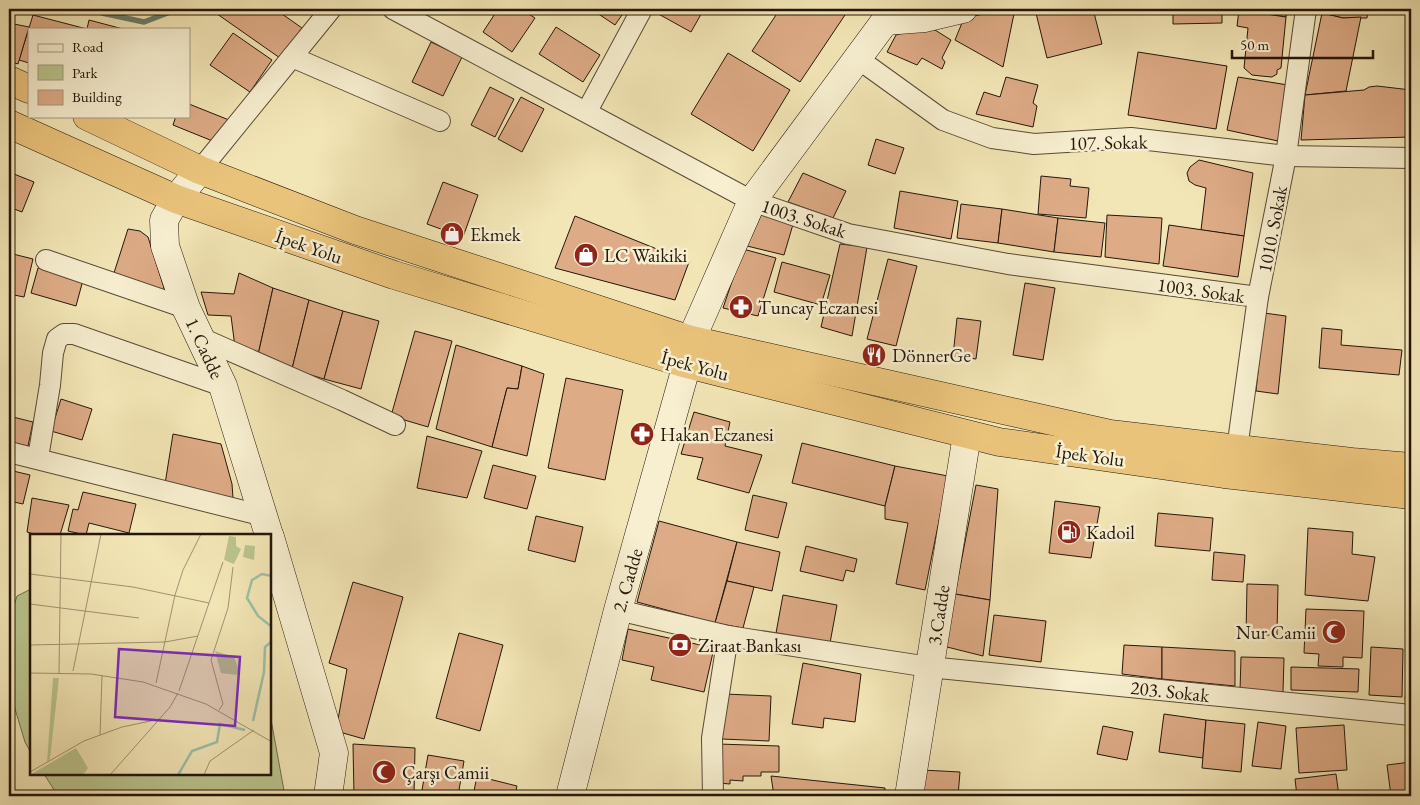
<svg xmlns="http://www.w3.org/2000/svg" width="1420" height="805" font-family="'EB Garamond',serif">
<rect width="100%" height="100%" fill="#f3e6b6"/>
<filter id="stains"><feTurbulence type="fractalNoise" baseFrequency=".004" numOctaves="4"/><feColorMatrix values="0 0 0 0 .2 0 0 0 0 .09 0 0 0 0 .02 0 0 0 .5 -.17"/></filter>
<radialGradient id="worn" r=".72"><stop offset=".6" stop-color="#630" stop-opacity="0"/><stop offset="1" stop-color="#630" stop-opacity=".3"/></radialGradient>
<!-- green -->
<g fill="#bbc58e" stroke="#706e4c">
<polygon points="31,589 31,753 25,742 9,689 9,623 17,596"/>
<polygon points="270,714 285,796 58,796 44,774 270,774"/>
</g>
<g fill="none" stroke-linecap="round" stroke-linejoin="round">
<!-- stream -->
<polyline stroke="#6c7c6a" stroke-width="5.5" points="91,9 102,13 144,22 178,9"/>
</g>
<!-- building -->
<g fill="#ddab86" stroke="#24160b">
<polygon points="210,9 275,9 302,28 280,58"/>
<polygon points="498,9 521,9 535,18 512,52 483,32"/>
<polygon points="591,9 626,9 615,25"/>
<polygon points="654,9 704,9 691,32 653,11"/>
<polygon points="780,9 849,9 800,82 752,51"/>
<polygon points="1008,9 1015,9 1003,67 955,40 964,18"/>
<polygon points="1035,9 1093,9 1102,44 1047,58"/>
<polygon points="1173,9 1222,9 1222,23 1173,24"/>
<polygon points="1235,9 1287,9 1286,17"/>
<polygon points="1322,9 1368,9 1367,18 1343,18 1322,13"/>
<polygon points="1239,10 1286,17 1281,68 1277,70 1277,74 1272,77 1261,76 1252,75 1244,68 1248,28 1237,26"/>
<polygon points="1322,13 1343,18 1361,17 1346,91 1305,95"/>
<polygon points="33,15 87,29 29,29 29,63 19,60"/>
<polygon points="89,20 123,29 87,29"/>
<polygon points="9,23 29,27 18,64 9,61"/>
<polygon points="927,25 951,40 942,58 945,62 942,69 922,58 917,65 887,52 896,35"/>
<polygon points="556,27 600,55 583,82 539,54"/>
<polygon points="233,33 272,60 250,92 210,65"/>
<polygon points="431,42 462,57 443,96 412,82"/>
<polygon points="1138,52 1227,66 1216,129 1128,115"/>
<polygon points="728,53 790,90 753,151 691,114"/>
<polygon points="1006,77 1038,85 1033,103 1037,106 1033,127 976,114 984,92 1000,97"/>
<polygon points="1238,77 1288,85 1278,141 1227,130"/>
<polygon points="1377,86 1411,90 1411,137 1301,140 1305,95 1364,90 1369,87"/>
<polygon points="490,87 514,99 495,137 471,125"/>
<polygon points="521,97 544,109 522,152 498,139"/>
<polygon points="189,104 229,120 215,142 173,125 176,116 189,116"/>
<polygon points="876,139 904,148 895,174 868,165"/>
<polygon points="1199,160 1253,173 1244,236 1201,230 1206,188 1195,185 1189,181 1187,173 1190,167"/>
<polygon points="9,172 34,182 22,212 9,207"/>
<polygon points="803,173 846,191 833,218 788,202"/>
<polygon points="1041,176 1071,179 1070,186 1089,188 1086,218 1038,214"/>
<polygon points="443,182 478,195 463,237 427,224"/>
<polygon points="900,191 958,201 951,239 894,228"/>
<polygon points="961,204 1002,209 998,243 957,238"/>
<polygon points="1002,209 1058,218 1054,252 998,243"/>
<polygon points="762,213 794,221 784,255 747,246"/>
<polygon points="1107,215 1162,218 1159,264 1105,257"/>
<polygon points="575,216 689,262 675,300 555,268"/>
<polygon points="1058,218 1105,223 1101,257 1054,252"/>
<polygon points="1169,225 1244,236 1238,277 1163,266"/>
<polygon points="128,229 140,231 148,237 164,288 163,294 113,276"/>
<polygon points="840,244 867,247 852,336 821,327"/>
<polygon points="743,249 776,258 758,316 723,308"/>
<polygon points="9,253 33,259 24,297 9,294"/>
<polygon points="888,259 917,266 896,346 867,339"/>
<polygon points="782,262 830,275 821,305 774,292"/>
<polygon points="38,268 83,280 76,306 31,293"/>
<polygon points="239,273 273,288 258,355 235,347 231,316 208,315 201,292 234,294"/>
<polygon points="1025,283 1055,288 1043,360 1013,355"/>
<polygon points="273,288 309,300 292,369 258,355"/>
<polygon points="309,300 343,311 324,379 292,369"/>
<polygon points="343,311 379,321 361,389 324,379"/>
<polygon points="1264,313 1286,316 1278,394 1256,391"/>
<polygon points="957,318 981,321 976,359 953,356"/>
<polygon points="1322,328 1342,330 1341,345 1402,350 1399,375 1319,368"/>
<polygon points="415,331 452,341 428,427 391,416"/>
<polygon points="456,345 522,366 518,389 507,388 492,447 436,429"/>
<polygon points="522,366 544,374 527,456 492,447 507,388 518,389"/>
<polygon points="566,378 623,390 605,480 548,468"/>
<polygon points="61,399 92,409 82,440 51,431"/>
<polygon points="694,412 730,422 725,446 762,455 749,493 697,479 703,458 681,454"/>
<polygon points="9,416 33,422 28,446 9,442"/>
<polygon points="173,434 221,444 232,484 233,498 165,484"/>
<polygon points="427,436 482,451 467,498 417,488"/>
<polygon points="802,443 895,466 885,506 792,483"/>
<polygon points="493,465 536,476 527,509 484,498"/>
<polygon points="895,466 948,476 925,590 896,584 908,523 885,519 885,506"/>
<polygon points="9,470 30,475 23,504 9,501"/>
<polygon points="976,485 998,489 990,600 955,594"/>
<polygon points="83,492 136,504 129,533 89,523 86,535 68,531 73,509 78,510"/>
<polygon points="753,495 787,503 778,538 745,530"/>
<polygon points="32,498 69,505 60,535 37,535 27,532"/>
<polygon points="1055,501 1100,507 1091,558 1049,553"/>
<polygon points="1158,513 1213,518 1210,551 1155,546"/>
<polygon points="536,516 583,527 575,562 528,550"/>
<polygon points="659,521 737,542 715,623 637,602"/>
<polygon points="1308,528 1353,532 1352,554 1375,557 1368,601 1305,595"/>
<polygon points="737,542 780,552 772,591 727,581"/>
<polygon points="806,546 857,559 854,572 846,570 843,581 800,571"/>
<polygon points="1214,552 1245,555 1243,582 1212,580"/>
<polygon points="727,581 754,587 743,628 715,623"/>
<polygon points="353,582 403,597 364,739 336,731 347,669 329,663"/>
<polygon points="1247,584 1278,585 1277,635 1246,635"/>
<polygon points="955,594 990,600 983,656 943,646"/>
<polygon points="783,595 837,605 830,643 776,633"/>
<polygon points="1306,609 1364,611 1362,658 1343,657 1343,667 1318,666 1319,654 1304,653"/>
<polygon points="994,615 1046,621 1041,662 989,655"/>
<polygon points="628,629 714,648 704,692 651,680 654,667 622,660"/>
<polygon points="459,633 503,645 480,731 436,718"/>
<polygon points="1124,645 1162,647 1162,679 1122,674"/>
<polygon points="1162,647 1235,651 1235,686 1162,679"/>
<polygon points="1371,647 1403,649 1402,697 1369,695"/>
<polygon points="1410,651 1411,651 1411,699 1405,699"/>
<polygon points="1241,657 1284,658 1283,692 1240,691"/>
<polygon points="803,663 861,674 855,722 824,718 823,728 792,724"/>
<polygon points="1291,667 1359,669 1358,692 1291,690"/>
<polygon points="724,694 771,696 769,741 722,739"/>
<polygon points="1164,714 1206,720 1203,758 1159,752"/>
<polygon points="1206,720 1245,724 1241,772 1202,768"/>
<polygon points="1258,722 1286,726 1281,769 1252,766"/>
<polygon points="1344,725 1347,770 1299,773 1296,728"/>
<polygon points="1103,726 1133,732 1127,760 1097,754"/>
<polygon points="353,744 415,748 414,796 354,796"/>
<polygon points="718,744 779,746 779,772 761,772 761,776 743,776 743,781 730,780 730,784 718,783"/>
<polygon points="428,755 464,761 458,796 421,796"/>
<polygon points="1411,762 1411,796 1391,796 1387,765"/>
<polygon points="922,770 960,772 958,796 921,796"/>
<polygon points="1336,774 1339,796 1297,796 1295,779"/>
<polygon points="477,776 517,786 515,796 473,796"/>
<polygon points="771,776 885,788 885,796 774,796"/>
</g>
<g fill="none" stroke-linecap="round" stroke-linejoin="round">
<!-- street casing -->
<g stroke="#584a36" stroke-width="22">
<g id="street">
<polyline points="393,9 752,201 848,234 1008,264 1258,297"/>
<polyline points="292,57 440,121"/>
<polyline points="857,58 943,120 992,138 1034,144 1131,138 1286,156 1411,158"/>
<polyline points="587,111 642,9"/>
<polyline points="200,170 331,9"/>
<polyline points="46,260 186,308"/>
<polyline points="201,338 342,400 395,425"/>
<polyline points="1237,449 1258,297 1286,156 1306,9"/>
<polyline points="9,452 264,516"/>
<polyline points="38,458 50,385 53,353 57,339 64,334 74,334 223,386"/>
<polyline points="618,610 728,636 929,667 1411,715"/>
<polyline points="713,796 712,738 728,636"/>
</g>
</g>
<!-- secondary casing -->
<g stroke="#24160b" stroke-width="29">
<g id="secondary">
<polyline points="885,21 925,18 963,9"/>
<polyline points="200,170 176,199 164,220 165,246 186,308 223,386 269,535"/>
<polyline points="691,340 752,201 894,9"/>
<polyline points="270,537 334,753 328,796"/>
<polyline points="570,796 618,610 687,364"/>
<polyline points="909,796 967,435"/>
</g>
</g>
<!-- highway casing -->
<g stroke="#24160b" stroke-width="29">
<g id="highway">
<polyline points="9,80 29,89"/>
<polyline points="87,116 200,170 355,230 691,340 1110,434 1352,462 1411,467"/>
<polyline points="9,124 176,199 394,275 687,364 999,442 1224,474 1411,495"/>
</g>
</g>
<!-- street -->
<use href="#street" stroke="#f7efd0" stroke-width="20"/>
<!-- secondary -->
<use href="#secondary" stroke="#f7efd0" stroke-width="28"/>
<!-- highway -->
<use href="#highway" stroke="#eac37b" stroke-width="28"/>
</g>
<!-- icons -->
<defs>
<g id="shop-disc" transform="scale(1.25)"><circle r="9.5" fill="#8f2418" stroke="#f7efd0"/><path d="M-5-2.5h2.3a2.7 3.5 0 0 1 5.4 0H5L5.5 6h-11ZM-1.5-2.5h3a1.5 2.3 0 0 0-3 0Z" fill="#fff"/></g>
<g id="pharmacy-disc" transform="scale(1.25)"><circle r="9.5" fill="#8f2418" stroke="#f7efd0"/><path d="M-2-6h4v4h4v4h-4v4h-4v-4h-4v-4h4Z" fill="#fff"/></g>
<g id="restaurant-disc" transform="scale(1.25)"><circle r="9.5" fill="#8f2418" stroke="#f7efd0"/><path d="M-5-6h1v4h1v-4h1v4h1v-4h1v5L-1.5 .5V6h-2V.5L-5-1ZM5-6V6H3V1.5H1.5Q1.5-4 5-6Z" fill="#fff"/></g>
<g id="fuel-disc" transform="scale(1.25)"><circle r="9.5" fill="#8f2418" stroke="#f7efd0"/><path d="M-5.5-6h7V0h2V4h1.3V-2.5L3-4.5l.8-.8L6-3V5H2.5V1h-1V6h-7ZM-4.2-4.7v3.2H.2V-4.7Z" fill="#fff"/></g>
<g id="mosque-disc" transform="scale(1.25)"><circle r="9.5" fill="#8f2418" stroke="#f7efd0"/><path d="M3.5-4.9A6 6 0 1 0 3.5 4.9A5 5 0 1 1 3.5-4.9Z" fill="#fff"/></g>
<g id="bank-disc" transform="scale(1.25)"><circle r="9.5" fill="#8f2418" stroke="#f7efd0"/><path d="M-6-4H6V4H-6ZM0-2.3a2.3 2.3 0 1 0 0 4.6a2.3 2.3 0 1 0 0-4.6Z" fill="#fff"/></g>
</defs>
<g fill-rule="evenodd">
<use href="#shop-disc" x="452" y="234"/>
<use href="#shop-disc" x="586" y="255"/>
<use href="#pharmacy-disc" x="741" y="307"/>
<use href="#restaurant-disc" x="874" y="355"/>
<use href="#pharmacy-disc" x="642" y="434"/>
<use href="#fuel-disc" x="1069" y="532"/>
<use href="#mosque-disc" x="1334" y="632"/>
<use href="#bank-disc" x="680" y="645"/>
<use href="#mosque-disc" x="384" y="772"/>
</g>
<g text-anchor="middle" stroke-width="5" stroke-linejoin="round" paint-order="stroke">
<!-- street labels -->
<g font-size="19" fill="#24160b" stroke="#f7efd0">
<text transform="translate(1108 142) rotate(-1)" y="7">107. Sokak</text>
<text transform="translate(804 218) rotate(18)" y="7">1003. Sokak</text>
<text transform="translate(1272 229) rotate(-79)" y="7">1010. Sokak</text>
<text transform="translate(309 246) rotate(19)" y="7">İpek Yolu</text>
<text transform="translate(1201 290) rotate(8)" y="7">1003. Sokak</text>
<text transform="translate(205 348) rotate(65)" y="7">1. Cadde</text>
<text transform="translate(695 365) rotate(15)" y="7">İpek Yolu</text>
<text transform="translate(1090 455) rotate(8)" y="7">İpek Yolu</text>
<text transform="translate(627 580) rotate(-74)" y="7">2. Cadde</text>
<text transform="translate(938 615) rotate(-81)" y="7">3.Cadde</text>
<text transform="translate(1170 691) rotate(6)" y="7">203. Sokak</text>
</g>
<!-- poi labels -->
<g font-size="19" fill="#24160b" stroke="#f7efd0" text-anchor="start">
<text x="470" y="241">Ekmek</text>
<text x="604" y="262">LC Waikiki</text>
<text x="758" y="314">Tuncay Eczanesi</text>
<text x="892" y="362">DönnerGe</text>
<text x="660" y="441">Hakan Eczanesi</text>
<text x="1086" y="539">Kadoil</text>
<text x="1316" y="639" text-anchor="end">Nur Camii</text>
<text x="698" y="652">Ziraat Bankası</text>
<text x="402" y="779">Çarşı Camii</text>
</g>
</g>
<!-- overview -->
<g transform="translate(30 534)">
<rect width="241" height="241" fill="#f3e6b6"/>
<path d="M199,2L206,3V12L211,15L204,30L194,26ZM215,11L225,12L224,26L213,23ZM185,117L204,123L209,136L207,141L191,139ZM23,144H29L20,225L17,228ZM46,214L58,234L53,241H0Z" fill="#bbc58e"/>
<path fill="none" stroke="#9cc0aa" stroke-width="2.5" d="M242,42L232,40L222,46L217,64L228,82L242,93M223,187L234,138L235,113L242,107M148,241L162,217L187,208L190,190L215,196"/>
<path fill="none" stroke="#a09372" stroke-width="1" d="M0,40L103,53L179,69M0,70L109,84M0,111L135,108L168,102M43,137L71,0M0,139L61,140L113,148L176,170L242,208M29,139L31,0M126,149L145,61L153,36L171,0M149,157L193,28M189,176L193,170L181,126L198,74L203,33M70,201L72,142M0,238L54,207L92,193L130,185M80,241L140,173L148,159M174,241L180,227L224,196"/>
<path fill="#7b2cbf" fill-opacity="0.15" stroke="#7b2cbf" stroke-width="2.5" d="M89,115L210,123L205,192L85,183Z"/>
<rect width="241" height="241" fill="none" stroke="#24160b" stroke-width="2.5"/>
</g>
<!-- margin -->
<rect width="1420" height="805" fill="none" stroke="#f3e6b6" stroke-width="30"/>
<rect x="10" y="10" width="1400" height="785" fill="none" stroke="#24160b" stroke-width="2.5"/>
<rect x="15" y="15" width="1390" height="775" fill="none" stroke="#24160b"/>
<!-- legend -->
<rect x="28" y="28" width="162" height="90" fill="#f7efd0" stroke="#a39881"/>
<rect x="38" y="44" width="25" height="8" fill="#f7efd0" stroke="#a39881"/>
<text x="72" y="52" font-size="15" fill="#24160b">Road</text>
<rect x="38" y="65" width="25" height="15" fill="#bbc58e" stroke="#a39881"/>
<text x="72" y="78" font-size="15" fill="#24160b">Park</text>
<rect x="38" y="90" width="25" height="15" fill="#ddab86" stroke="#a39881"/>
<text x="72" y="102" font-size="15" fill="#24160b">Building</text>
<!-- scale -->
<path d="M1232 50v8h141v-8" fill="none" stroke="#24160b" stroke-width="2.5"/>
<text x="1240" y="50" font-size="15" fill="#24160b" stroke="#f7efd0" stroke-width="4" paint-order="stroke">50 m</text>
<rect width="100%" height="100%" filter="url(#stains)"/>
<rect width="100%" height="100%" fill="url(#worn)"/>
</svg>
